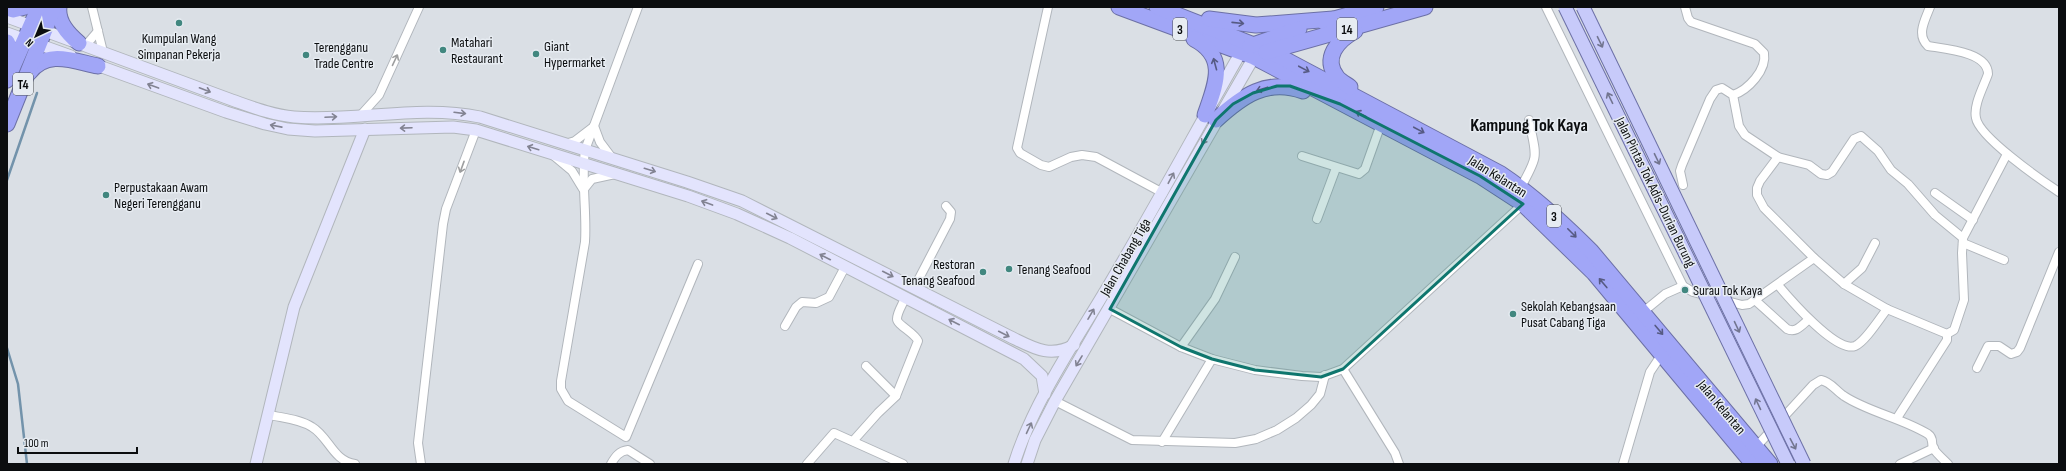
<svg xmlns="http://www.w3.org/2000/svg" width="2066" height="471" font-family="'Sofia Sans Condensed',sans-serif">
<rect width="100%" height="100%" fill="#dadfe5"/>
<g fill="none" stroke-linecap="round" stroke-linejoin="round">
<!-- stream -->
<g stroke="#7393ab" stroke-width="2.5">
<polyline points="7,180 37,93"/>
<polyline points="7,348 18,384 27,464"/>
</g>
<!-- street casing -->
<g stroke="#b1b6bc" stroke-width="10">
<g id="street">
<polyline points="92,7 103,52"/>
<path d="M638,7L585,150C581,181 587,211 585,242L561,381V389L568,401L626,437L698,264"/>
<polyline points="1048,7 1017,148 1020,153 1041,165 1049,167 1071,157 1082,155 1096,157 1163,193"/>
<polyline points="1546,7 1683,286"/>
<path d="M1685,7L1688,18L1691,22L1755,44L1764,53C1767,70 1748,90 1733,95"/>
<path d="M1930,7C1925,20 1916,35 1928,46C1946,49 1988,52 1988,74C1984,86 1973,105 1976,118C1979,137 2041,180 2059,192"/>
<polyline points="86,45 98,31"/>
<polyline points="360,116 379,95 419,7"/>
<polyline points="594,126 600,142 612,158"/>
<polyline points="565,144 575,141 592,128"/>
<polyline points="554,156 572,171 583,189"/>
<polyline points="1302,156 1359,174 1365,169 1381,124"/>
<polyline points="1778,157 1760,181 1757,188 1757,195 1764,208 1814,258"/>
<polyline points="1683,185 1680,171 1682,165 1710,99 1716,90 1722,88 1733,95 1739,126 1745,135 1778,157 1809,165 1821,174 1827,175 1832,172 1854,139 1861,136 1878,151 1891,170 1908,184 1935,215 1963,238"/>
<path d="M1521,187C1540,153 1536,157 1529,120"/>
<polyline points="584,189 592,179 615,174"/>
<polyline points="1935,193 1973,220"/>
<polyline points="1317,219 1336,168"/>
<polyline points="1963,243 2004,260"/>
<polyline points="1844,284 1862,268 1875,243"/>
<path d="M1778,285C1789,298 1836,353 1855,346C1865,342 1880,318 1887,309"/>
<polyline points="914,288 950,219 951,212 946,206"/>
<path d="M1756,301L1787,329C1796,333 1801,326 1808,320"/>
<polyline points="1110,309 1181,347 1212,359 1255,370 1302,376 1321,377 1343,369 1523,204"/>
<polyline points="1643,312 1665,294 1683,286 1693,292 1742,305 1749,304 1814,258 1844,284 1887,309 1947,334 1954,330 1964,300 1962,253 1963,238 2007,154"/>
<polyline points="785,326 796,307 802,302 816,303 829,297 845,267"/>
<polyline points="1181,347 1215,299 1235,257"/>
<polyline points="866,366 896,396"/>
<polyline points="1977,368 1988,346 1999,346 2011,354 2017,352 2020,348 2059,252"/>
<polyline points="1343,369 1395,453 1399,464"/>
<polyline points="1055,401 1132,440 1235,443 1256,439 1277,430 1296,418 1311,405 1320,394 1325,375"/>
<path d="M270,415C283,418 300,419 312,427C329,437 333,461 355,464"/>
<polyline points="1897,418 1947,340 1947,334"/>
<path d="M853,441L878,413L896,396L918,341C915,333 897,325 897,319C897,312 903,304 905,298"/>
<polyline points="1162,442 1212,359"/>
<path d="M1756,447L1813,385L1821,380C1831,382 1836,391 1844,396C1868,412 1902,418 1928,434C1934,438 1931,442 1933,448C1936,453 1944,460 1948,464"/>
<polyline points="421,464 418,443 443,224 446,209 476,130"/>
<path d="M611,464C615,457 619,451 628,450L650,464"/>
<polyline points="807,464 834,433 903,464"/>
<polyline points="1623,464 1650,372 1662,354"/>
<polyline points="1900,464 1934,448"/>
</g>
</g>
<!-- secondary casing -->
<g stroke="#b1b6bc" stroke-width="13">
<g id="secondary">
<path d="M7,17L232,100C252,107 272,115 294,117C355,122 419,104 480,117L687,182L742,201L1009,336C1032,347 1049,359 1074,345"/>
<polyline points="7,33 71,56"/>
<polyline points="91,63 226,112 265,124 288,129 315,131 453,127 476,130 688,196 737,214 790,238 1024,359 1042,376 1045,394"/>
<polyline points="256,464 294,307 365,129"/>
<path d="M1014,464C1033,402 1077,339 1110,283C1155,207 1197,129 1241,52"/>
<polyline points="1027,464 1035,440 1055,401 1254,57"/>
</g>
</g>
<!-- highway casing -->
<g stroke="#6c70a6" stroke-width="17">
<g id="highway">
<path d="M59,7C57,22 68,34 79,43"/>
<polyline points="1119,7 1254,57 1480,176 1523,204 1594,273 1753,464"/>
<path d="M1157,7L1269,51L1501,174C1534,196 1563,223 1591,251L1770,464"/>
<polyline points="7,8 13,10 25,7"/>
<polyline points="1209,19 1256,25 1333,19"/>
<polyline points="1324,22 1376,7"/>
<path d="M1194,39C1229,57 1215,86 1205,115"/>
<path d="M7,42C12,51 11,58 8,68"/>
<polyline points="1250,46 1299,29"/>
<polyline points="1266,52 1425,7"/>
<path d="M29,73C47,49 73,61 98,66"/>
<polyline points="7,80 39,7"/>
<path d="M1350,87C1346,84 1340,81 1337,77C1322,58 1338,40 1355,31"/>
<path d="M1216,120C1242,96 1267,78 1303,91"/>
<polyline points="7,124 54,7"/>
</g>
</g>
<!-- street -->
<use href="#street" stroke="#fff" stroke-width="8"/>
<!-- secondary -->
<use href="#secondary" stroke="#e3e4fd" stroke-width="11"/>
<!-- highway -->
<use href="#highway" stroke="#a1a6f7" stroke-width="15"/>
<!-- primary-bridge casing -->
<g stroke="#6c70a6" stroke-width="15" stroke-linecap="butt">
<g id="primary-bridge">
<polyline points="1565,7 1788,464"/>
<polyline points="1583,7 1804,464"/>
</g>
</g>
<!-- primary-bridge -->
<use href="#primary-bridge" stroke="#c7cafa" stroke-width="13"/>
</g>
<!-- one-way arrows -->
<defs><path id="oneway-shaft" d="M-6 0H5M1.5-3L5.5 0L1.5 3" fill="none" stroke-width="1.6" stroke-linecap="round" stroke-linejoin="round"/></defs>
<g stroke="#565a83">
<use href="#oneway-shaft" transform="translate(1238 23) rotate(6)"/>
<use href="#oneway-shaft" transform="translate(1215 64) rotate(-105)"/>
<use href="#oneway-shaft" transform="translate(1304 69) rotate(28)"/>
<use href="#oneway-shaft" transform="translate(1262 89) rotate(162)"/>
<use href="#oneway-shaft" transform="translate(1361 114) rotate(-153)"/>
<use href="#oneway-shaft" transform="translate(1419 130) rotate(28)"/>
<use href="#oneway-shaft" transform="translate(1572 233) rotate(45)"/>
<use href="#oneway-shaft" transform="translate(1603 283) rotate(-130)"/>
<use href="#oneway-shaft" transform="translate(1659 330) rotate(50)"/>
</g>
<g stroke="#727590">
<use href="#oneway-shaft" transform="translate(1600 42) rotate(64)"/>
<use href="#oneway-shaft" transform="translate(1610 98) rotate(-116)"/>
<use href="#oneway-shaft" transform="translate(1657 159) rotate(64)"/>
<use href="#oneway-shaft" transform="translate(1737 327) rotate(65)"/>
<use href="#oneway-shaft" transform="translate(1758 404) rotate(-115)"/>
<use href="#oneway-shaft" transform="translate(1793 444) rotate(62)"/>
</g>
<g stroke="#9d9e9f">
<use href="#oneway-shaft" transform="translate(395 60) rotate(-65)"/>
<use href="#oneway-shaft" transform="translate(462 167) rotate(110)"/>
</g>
<g stroke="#828392">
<use href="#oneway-shaft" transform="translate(153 86) rotate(-160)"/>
<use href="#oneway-shaft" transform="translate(205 90) rotate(21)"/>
<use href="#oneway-shaft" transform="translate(460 113) rotate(7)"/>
<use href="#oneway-shaft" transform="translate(331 117) rotate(-3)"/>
<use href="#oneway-shaft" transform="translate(276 126) rotate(-169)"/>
<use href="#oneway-shaft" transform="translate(406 128) rotate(178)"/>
<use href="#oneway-shaft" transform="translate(1205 139) rotate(120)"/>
<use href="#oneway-shaft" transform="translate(533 148) rotate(-163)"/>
<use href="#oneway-shaft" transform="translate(650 170) rotate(17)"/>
<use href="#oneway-shaft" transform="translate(1171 178) rotate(-62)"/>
<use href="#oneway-shaft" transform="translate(707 203) rotate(-160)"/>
<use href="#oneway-shaft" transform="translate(772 216) rotate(27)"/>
<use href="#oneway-shaft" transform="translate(825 257) rotate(-153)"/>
<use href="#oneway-shaft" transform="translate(888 274) rotate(27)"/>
<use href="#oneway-shaft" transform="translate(1091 314) rotate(-60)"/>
<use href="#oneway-shaft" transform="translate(954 322) rotate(-153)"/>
<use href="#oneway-shaft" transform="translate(1004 334) rotate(27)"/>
<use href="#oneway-shaft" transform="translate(1079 361) rotate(121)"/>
<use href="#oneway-shaft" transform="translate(1029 428) rotate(-65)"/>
</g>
<!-- marked area -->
<path fill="#0f766e" fill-opacity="0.2" stroke="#0f766e" stroke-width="3" stroke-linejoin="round" d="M1277,86H1290L1340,104L1480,176L1523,204L1343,369L1321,377L1255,370L1212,359L1181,347L1110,309L1216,120L1233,104L1253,93Z"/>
<!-- markers -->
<g fill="#41877f" stroke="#e7ecf2" stroke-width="1.5">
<circle cx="179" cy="23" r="4"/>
<circle cx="443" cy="50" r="4"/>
<circle cx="536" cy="54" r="4"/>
<circle cx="306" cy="55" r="4"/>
<circle cx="106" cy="195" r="4"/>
<circle cx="1009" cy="269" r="4"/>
<circle cx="983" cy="272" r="4"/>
<circle cx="1685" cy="290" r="4"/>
<circle cx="1513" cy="314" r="4"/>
</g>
<g text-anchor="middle" stroke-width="3" stroke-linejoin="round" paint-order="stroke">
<!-- shield labels -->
<g fill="#e7ecf2" stroke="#4d5053" stroke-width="1">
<rect x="1173" y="18" width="14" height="22" rx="3"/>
<rect x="1337" y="18" width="20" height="22" rx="3"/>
<rect x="13" y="73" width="20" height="22" rx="3"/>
<rect x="1547" y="205" width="14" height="22" rx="3"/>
</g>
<g font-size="13" font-weight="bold" fill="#0b0d0f">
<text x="1180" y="34">3</text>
<text x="1347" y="34">14</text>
<text x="23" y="89">T4</text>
<text x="1554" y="221">3</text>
</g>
<!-- poi labels -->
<g font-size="14" fill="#0b0d0f" stroke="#e7ecf2" text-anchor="start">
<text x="179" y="43" text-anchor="middle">Kumpulan Wang<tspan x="179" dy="16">Simpanan Pekerja</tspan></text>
<text x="451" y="47">Matahari<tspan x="451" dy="16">Restaurant</tspan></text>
<text x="544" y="51">Giant<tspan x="544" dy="16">Hypermarket</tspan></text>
<text x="314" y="52">Terengganu<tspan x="314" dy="16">Trade Centre</tspan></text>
<text x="114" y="192">Perpustakaan Awam<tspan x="114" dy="16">Negeri Terengganu</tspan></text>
<text x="975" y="269" text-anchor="end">Restoran<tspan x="975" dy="16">Tenang Seafood</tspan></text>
<text x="1017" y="274">Tenang Seafood</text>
<text x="1693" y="295">Surau Tok Kaya</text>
<text x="1521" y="311">Sekolah Kebangsaan<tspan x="1521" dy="16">Pusat Cabang Tiga</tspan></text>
</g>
<!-- street labels -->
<g font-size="14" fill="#0b0d0f" stroke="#e7ecf2">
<text transform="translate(1498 176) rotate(32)" y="5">Jalan Kelantan</text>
<text transform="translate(1656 192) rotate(64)" y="5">Jalan Pintas Tok Adis-Durian Burung</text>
<text transform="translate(1125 257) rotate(-60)" y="5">Jalan Chabang Tiga</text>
<text transform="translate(1722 407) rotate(50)" y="5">Jalan Kelantan</text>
</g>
<!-- district labels -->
<g font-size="18" font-weight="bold" fill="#0b0d0f" stroke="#e7ecf2">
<text x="1529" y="131">Kampung Tok Kaya</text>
</g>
</g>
<!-- border -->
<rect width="2066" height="471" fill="none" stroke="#0b0d0f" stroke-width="16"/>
<!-- north arrow -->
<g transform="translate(36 36) rotate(224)" stroke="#e7ecf2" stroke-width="3" paint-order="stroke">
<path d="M0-3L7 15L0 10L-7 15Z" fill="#0b0d0f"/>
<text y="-6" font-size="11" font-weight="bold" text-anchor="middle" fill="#0b0d0f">N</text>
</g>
<!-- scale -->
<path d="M18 447v6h119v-6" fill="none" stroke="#0b0d0f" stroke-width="2"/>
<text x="24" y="447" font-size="12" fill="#0b0d0f" stroke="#e7ecf2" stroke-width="3" paint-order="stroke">100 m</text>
</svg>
